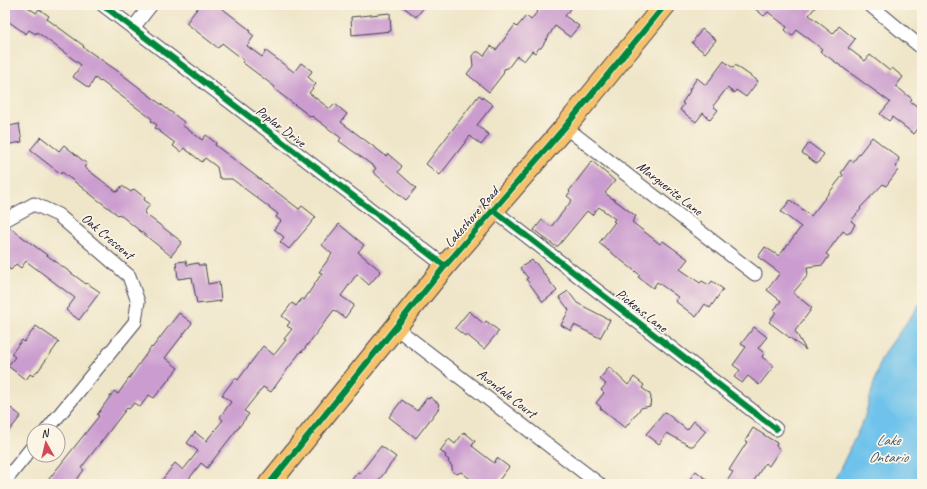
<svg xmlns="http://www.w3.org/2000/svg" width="927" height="489" font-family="Caveat,sans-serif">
<rect width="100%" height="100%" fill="#fcf5e5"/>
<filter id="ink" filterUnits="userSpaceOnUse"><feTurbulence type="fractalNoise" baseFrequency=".025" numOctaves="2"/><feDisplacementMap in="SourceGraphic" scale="8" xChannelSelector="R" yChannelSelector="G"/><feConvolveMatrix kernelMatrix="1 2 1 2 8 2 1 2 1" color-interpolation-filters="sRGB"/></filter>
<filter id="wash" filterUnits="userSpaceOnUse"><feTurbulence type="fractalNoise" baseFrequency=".012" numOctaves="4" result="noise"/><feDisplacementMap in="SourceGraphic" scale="16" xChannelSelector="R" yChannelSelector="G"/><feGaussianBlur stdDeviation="0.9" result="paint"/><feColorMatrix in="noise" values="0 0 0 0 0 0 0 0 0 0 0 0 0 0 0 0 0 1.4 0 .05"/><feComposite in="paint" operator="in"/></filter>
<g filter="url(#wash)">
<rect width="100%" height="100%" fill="#efe6c9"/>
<!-- water -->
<polygon fill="#6ec2eb" stroke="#487293" points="922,301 922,484 833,484 864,419 881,358"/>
<g id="blocks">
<!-- building -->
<g fill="#ca9ccf">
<polygon points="5,5 25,5 36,13 39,9 49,16 47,19 84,46 83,47 119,72 184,122 182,125 202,140 206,135 216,143 215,145 299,209 302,206 316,217 289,249 280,242 284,237 274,229 281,221 276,217 278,214 232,179 222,179 219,177 217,167 205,158 202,162 184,148 181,152 173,146 175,143 155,128 157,125 151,121 152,119 101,81 100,82 95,78 89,88 73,77 81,65 37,32 36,34 29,30 26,34 5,19"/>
<polygon points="200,5 218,5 250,30 249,32 254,36 247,46 262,57 266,51 294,72 301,63 312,71 308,77 316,84 309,93 330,109 335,104 347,114 341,122 386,156 388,154 402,166 398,172 416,188 406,200 373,172 376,168 339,141 341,138 312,116 311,117 274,89 275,87 242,62 244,60 222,43 218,48 186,23"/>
<polygon points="401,5 426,5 416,17"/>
<polygon points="542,5 574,5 565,16 579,26 570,37 555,26 541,48 539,48 535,53 532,51 524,61 517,56 508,68 504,69 503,74 489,92 467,74 473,66 472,56 475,52 479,52 484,56 491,46 496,50 515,25 517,27 526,16 531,20"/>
<polygon points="750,5 817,5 809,15 833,34 839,26 855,39 848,48 865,61 870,55 890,71 892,68 903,77 896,86 912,99 910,101 922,110 922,123 914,134 892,117 889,121 880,114 890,102 820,51 822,49 804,35 797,30 792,36 785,30 787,27 768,12 764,16"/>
<polygon points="390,13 391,31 352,35 351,17"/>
<polygon points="702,29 716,40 705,53 692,43"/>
<polygon points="724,61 733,68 735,65 758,81 746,97 736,90 734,93 727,88 713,106 718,110 710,120 703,113 696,122 680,110 684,104 682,103 690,91 689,90 697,78 706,85"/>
<polygon points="479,95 493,105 477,125 489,135 481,145 470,136 440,175 426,164"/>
<polygon points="19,124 22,142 5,145 5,127"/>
<polygon points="41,137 59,151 64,145 87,164 84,167 117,192 122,186 131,192 134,189 145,198 144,200 150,204 144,213 182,242 171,256 119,214 118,215 98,200 62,172 61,174 30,150"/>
<polygon points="872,137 899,158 896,168 898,170 886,186 883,184 860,208 861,209 851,221 855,224 851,232 847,234 843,231 826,254 829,256 823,265 807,267 808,275 793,293 812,308 810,310 810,311 795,331 806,350 769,322 776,312 774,310 781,301 767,290 780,273 758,257 765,247 779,256 801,227 781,212 790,200 811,216 843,175 841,173 850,160 853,162"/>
<polygon points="809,143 824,154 817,164 802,153"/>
<polygon points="592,161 615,181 605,193 636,216 632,222 660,244 663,241 688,259 680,269 700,283 702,281 709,285 712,281 723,289 710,308 705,304 696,317 675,301 678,297 657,282 653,288 638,277 640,275 599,243 615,222 613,221 615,219 599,207 592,215 587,211 558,246 555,246 534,230 542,220 551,227 572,200 567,196 570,192 569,191"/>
<polygon points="339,224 364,245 358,252 381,271 369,285 357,274 341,296 354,305 345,318 334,310 302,352 301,351 271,392 263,387 244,411 249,414 207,468 201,463 185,484 159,484 175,463 183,470 198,451 187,443 195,432 206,441 223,420 220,417 231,402 222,395 235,378 238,380 263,346 274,355 286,340 284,339 292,329 287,326 290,322 282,316 292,303 296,306 302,298 304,300 322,273 319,272 332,254 322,245"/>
<polygon points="9,227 86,284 87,283 100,292 79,320 66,310 75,298 26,261 21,268 16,264 11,270 5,266 5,228"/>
<polygon points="532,260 534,263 535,262 557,291 543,302 526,279 528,278 520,268"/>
<polygon points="186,261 187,265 198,263 198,265 205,265 208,284 219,282 221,301 197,304 192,277 178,279 176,262"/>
<polygon points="568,291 577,303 610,320 600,338 574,325 571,331 561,325 569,310 559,297"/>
<polygon points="469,311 484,324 486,321 499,331 484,349 466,334 465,336 455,328"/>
<polygon points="179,313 192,323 165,358 178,368 154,398 149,395 140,407 134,403 129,409 127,408 81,468 84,470 73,484 45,484 99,416 97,415 114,391 118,394 151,347 152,348"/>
<polygon points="36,326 59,342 38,371 38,370 33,376 30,374 26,380 8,366 15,357 11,354 22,340 24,342"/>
<polygon points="754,327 767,337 758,348 764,353 762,357 774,366 759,385 748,376 742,383 734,377 740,370 733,365 746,347 741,344"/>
<polygon points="609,367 628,385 634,377 644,385 642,388 649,393 651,397 650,406 641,408 625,428 600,408 601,407 596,403 604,393 601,390 606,384 600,379"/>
<polygon points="430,397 439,404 438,406 439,408 416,438 389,417 402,400 417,411 427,398 429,399"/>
<polygon points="11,408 21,416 5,436 5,415"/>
<polygon points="665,412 687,430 694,421 706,431 693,446 690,446 667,433 659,444 646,434"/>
<polygon points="753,428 777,443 776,446 780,449 769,466 765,463 752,484 725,484 733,472 729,470 747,442 745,441"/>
<polygon points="464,432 475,441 472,446 494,463 497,458 509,467 496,484 471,484 472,480 461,472 457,474 453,472 452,469 452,466 448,462 449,460 445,457 446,455 440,451 449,439 455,444"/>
<polygon points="381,446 396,457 376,484 348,484 358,472 360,473"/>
<polygon points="696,471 712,484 686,484"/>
</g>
</g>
</g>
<g filter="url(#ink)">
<use href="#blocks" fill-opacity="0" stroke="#413f50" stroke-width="1"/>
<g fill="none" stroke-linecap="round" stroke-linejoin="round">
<!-- minor casing -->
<g stroke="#413f50" stroke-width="15">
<g id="minor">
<polyline points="103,5 445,266"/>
<polyline points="870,5 922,48"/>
<polyline points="133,28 151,5"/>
<polyline points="565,127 755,274"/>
<polyline points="493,210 776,429"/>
<polyline points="5,220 34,204 58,215 129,276 138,302 135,322 46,431"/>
<polyline points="396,328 599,484"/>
<polyline points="5,481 34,445"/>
</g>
</g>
<!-- primary casing -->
<g stroke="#413f50" stroke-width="23">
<polyline id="primary" points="269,484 445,266 565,127 665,5"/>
</g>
<!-- minor -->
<use href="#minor" stroke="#fff" stroke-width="13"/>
<!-- primary -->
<use href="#primary" stroke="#f5c16b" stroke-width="21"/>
<!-- cycleway casing -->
<g stroke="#fcf5e5" stroke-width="8">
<g id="cycleway">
<polyline points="103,5 445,266"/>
<polyline points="493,210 776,429"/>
<polyline points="269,484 445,266 565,127 665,5"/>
</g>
</g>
<!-- cycleway -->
<use href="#cycleway" stroke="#00873e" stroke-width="6"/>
</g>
</g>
<g text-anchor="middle" stroke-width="3.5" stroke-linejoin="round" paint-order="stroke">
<!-- street labels -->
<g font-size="14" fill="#22223b" stroke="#fcf5e5">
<text transform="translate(281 126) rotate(37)" y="5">Poplar Drive</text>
<text transform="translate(670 188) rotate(38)" y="5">Marguerite Lane</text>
<text transform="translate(471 217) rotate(-49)" y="5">Lakeshore Road</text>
<text transform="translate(108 236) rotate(40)" y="5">Oak Crescent</text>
<text transform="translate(642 310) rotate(38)" y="5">Pickens Lane</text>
<text transform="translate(507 393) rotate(38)" y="5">Avondale Court</text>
</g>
<!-- water labels -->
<g font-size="15" font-style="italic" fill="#3d5a79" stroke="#fcf5e5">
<text x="888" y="445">Lake<tspan x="888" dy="17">Ontario</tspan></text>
</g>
</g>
<!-- margin -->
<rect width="927" height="489" fill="none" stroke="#fcf5e5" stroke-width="20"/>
<!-- north arrow -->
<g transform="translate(46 443) rotate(352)"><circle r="19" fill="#fcf5e5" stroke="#a5a1a1"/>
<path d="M0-3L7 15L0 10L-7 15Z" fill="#d1495b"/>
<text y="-6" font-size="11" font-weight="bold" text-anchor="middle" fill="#22223b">N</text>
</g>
</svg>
